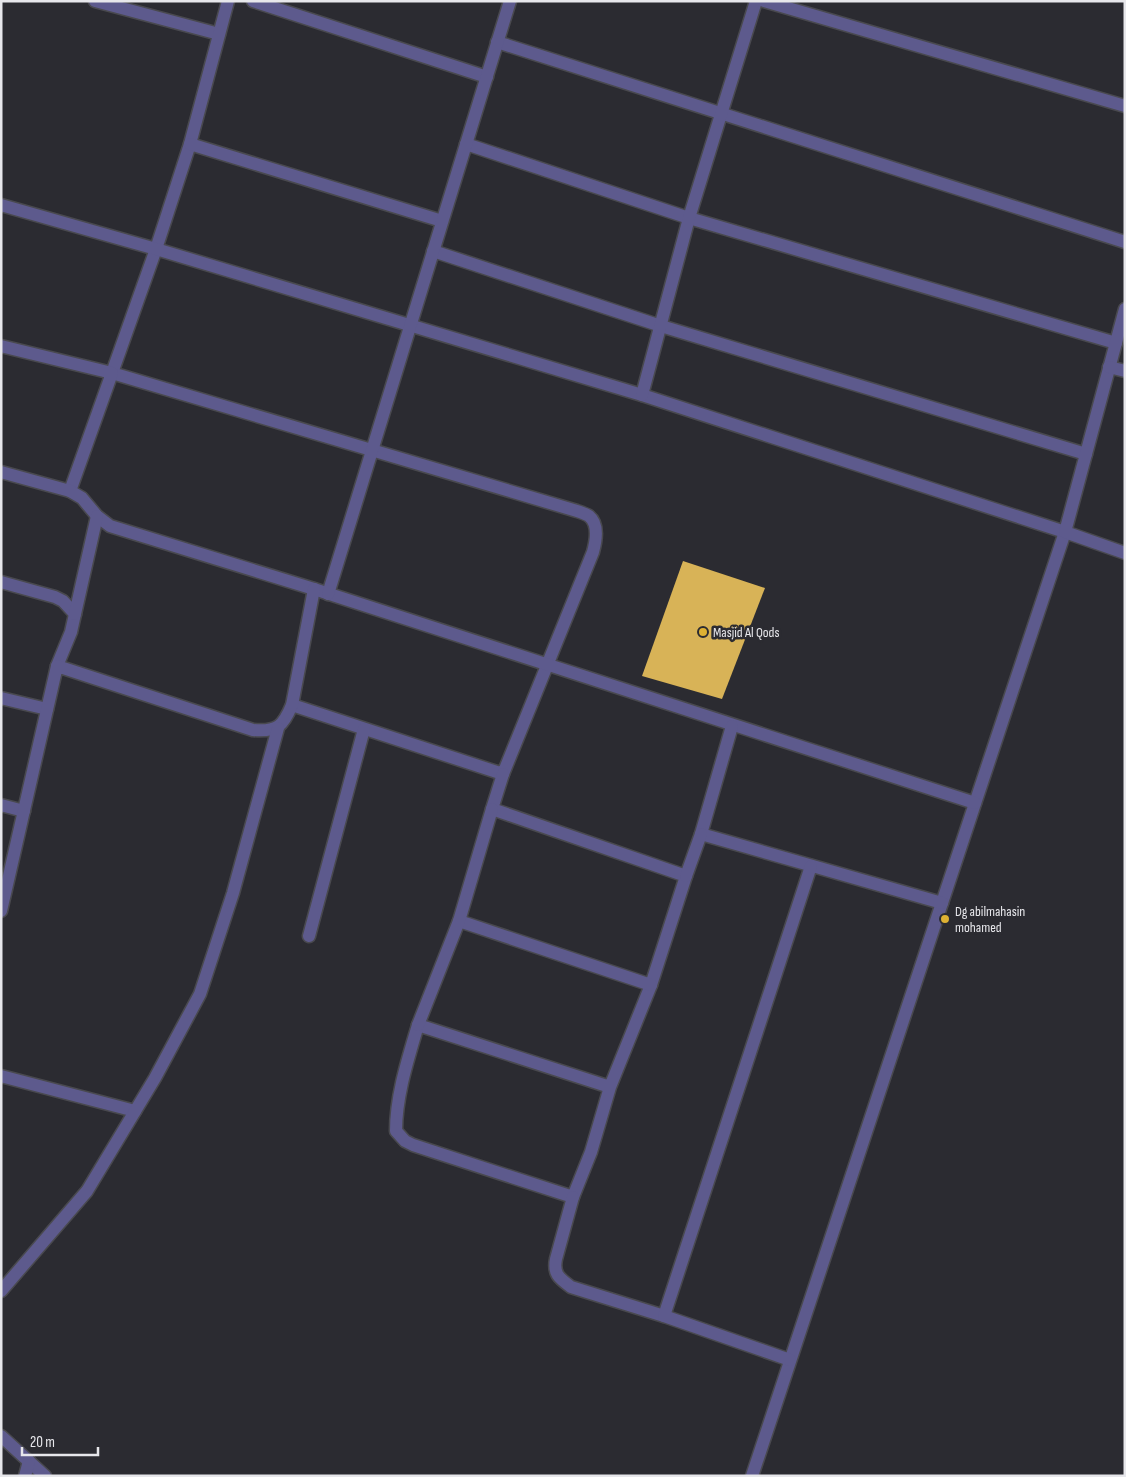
<svg xmlns="http://www.w3.org/2000/svg" width="1126" height="1477" font-family="'Sofia Sans Condensed',sans-serif">
<rect width="100%" height="100%" fill="#2b2b31"/>
<!-- building -->
<polygon fill="#d8b357" points="683,561 765,588 722,699 642,676"/>
<g fill="none" stroke-linecap="round" stroke-linejoin="round">
<!-- minor casing -->
<g stroke="#49494f" stroke-width="15">
<g id="minor">
<polyline points="95,1 219,34"/>
<path d="M228,1L190,144L156,249L112,373L577,511C580,512 586,514 589,516C599,524 596,541 593,552L503,774L292,705"/>
<polyline points="253,1 487,77"/>
<polyline points="764,1 1125,106"/>
<polyline points="497,42 1125,242"/>
<polyline points="190,144 442,221"/>
<polyline points="466,144 689,218 1116,343"/>
<polyline points="1,205 156,249 642,395 1065,532 752,1476"/>
<polyline points="433,251 661,326 1086,454"/>
<polyline points="1125,309 1065,532 1125,553"/>
<polyline points="1,346 112,373 70,491"/>
<polyline points="1109,367 1125,371"/>
<polyline points="642,395 689,218 756,1"/>
<polyline points="1,472 70,491 82,498 97,516 110,526 314,589 975,803"/>
<polyline points="1,582 55,597 63,601 75,614 71,632 57,666"/>
<polyline points="328,594 510,1"/>
<polyline points="75,614 97,516"/>
<polyline points="1,698 47,709"/>
<polyline points="732,726 701,834 942,903"/>
<path d="M503,774L492,809L686,876L651,985L610,1087L591,1152L573,1197L413,1145L405,1141L396,1131C396,1095 408,1059 418,1025L610,1087"/>
<polyline points="1,805 24,811"/>
<polyline points="686,876 701,834"/>
<path d="M1,911L57,666L253,730C278,732 283,726 292,705L314,589"/>
<polyline points="459,921 651,985"/>
<polyline points="309,936 364,729"/>
<polyline points="418,1025 459,921 492,809"/>
<polyline points="1,1076 135,1111"/>
<path d="M573,1197L556,1259C553,1274 559,1278 571,1287L664,1316"/>
<polyline points="1,1291 87,1191 155,1078 200,994 233,893 278,728"/>
<polyline points="790,1360 664,1316 811,866"/>
<polyline points="1,1436 45,1476"/>
<polyline points="25,1476 29,1461"/>
</g>
</g>
<!-- minor -->
<use href="#minor" stroke="#5d5a8d" stroke-width="12"/>
</g>
<!-- markers -->
<g fill="#deb133" stroke="#2b2b31" stroke-width="2">
<circle cx="703" cy="632" r="5"/>
<circle cx="945" cy="919" r="5"/>
</g>
<g text-anchor="middle" stroke-width="5" stroke-linejoin="round" paint-order="stroke">
<!-- poi labels -->
<g font-size="14" fill="#e7e7eb" stroke="#2b2b31" text-anchor="start">
<text x="713" y="637">Masjid Al Qods</text>
<text x="955" y="916">Dg abilmahasin<tspan x="955" dy="16">mohamed</tspan></text>
</g>
</g>
<!-- border -->
<rect width="1126" height="1477" fill="none" stroke="#e7e7eb" stroke-width="5"/>
<!-- scale -->
<path d="M22 1447v8h76v-8" fill="none" stroke="#e7e7eb" stroke-width="2.5"/>
<text x="30" y="1447" font-size="15" fill="#e7e7eb" stroke="#2b2b31" stroke-width="4" paint-order="stroke">20 m</text>
</svg>
